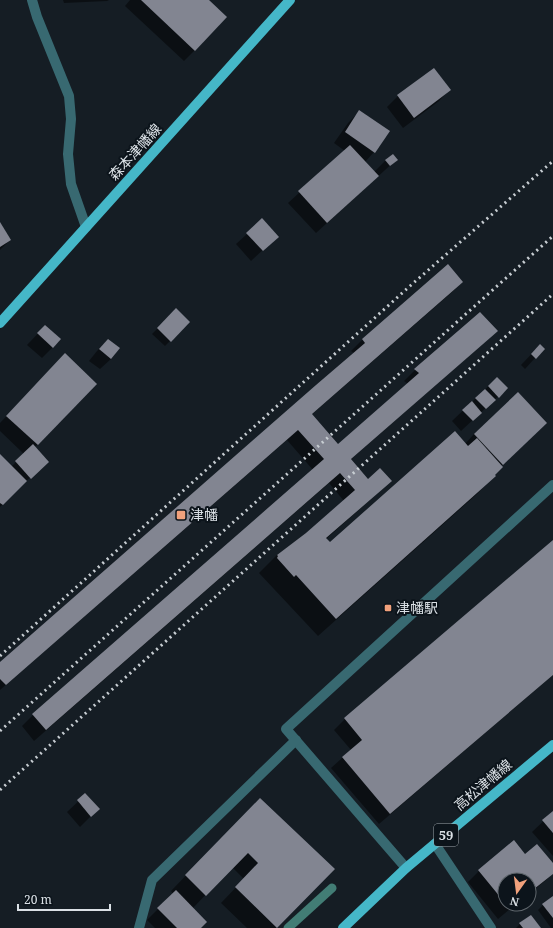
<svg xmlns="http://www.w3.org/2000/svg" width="553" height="928" font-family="'Noto Serif','Noto Sans JP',serif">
<rect width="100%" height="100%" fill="#151d24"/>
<!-- shadow -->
<g fill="#0007">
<polygon points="63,0 109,0 107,1 64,3"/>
<polygon points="130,0 208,0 195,50 184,61 125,6"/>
<polygon points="449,90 439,101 403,128 387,107 398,96"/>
<polygon points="359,112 374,152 365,162 374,172 386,160 396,160 316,233 288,203 345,151 334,143 348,123"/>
<polygon points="0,224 10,240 0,250"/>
<polygon points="247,234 266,247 251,261 236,244"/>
<polygon points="448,265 462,282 451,293 311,415 338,446 408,384 404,381 415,370 480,313 496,331 485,342 351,459 368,480 390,481 379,492 326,539 330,544 465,444 474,434 535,434 501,466 494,475 494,476 477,494 318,636 259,573 277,555 306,534 344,501 329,483 34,741 22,726 33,715 313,470 287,440 0,690 0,663 354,353 351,351 362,340"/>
<polygon points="176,310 189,322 165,346 152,334"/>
<polygon points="45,326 53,347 42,358 27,345"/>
<polygon points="108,340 111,359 100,369 89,361 97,351"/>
<polygon points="540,345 535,358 525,369 521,365"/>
<polygon points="54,366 95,384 35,447 42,467 24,483 0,507 0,456 11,467 24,454 0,431 0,423"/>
<polygon points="497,378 507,388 461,431 452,421"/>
<polygon points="553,542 553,675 379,824 331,768 351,750 334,730 345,719"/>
<polygon points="85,795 98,809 80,827 67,812"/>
<polygon points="553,812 553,856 532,832"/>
<polygon points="245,814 333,869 276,928 247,928 221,903 244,879 232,867 193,908 200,928 155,928 147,920 173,894 171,891"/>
<polygon points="525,855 553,865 553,873 546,880 529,894 529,880 505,880 505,904 516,904 498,919 468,882 479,871"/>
<polygon points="553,898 553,928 551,928 538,910 543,905"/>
<polygon points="531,916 539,928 516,928 520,924"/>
</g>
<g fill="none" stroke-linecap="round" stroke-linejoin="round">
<!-- stream -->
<polyline stroke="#427d75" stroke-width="9" points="288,928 332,888"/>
</g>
<!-- building -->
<g fill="#828591">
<polygon points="141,0 209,0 227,17 195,51"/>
<polygon points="434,68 451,90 414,118 397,95"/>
<polygon points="359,110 390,131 375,153 345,132"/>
<polygon points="350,145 379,176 327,223 298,191"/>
<polygon points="393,154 398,160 390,166 385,160"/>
<polygon points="262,218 279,237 263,251 246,233"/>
<polygon points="0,222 11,240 0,247"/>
<polygon points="448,264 463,282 312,414 338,444 419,373 414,369 480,312 498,331 351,459 368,479 380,468 392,481 326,538 330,542 455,431 468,446 477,438 503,467 495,475 496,476 336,619 296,575 294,577 277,558 278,556 277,555 306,533 355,490 340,473 46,730 32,714 324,459 298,430 6,685 0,679 0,662 316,385 365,343 362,339"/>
<polygon points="176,308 190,322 171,342 157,328"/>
<polygon points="45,325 61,339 53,348 37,333"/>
<polygon points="108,339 120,348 111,359 99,349"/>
<polygon points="540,344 545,349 536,359 531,354"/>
<polygon points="65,353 97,384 38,445 6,416"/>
<polygon points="497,377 508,388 499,398 488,386"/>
<polygon points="485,389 496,400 486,409 475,398"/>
<polygon points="518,392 547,423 503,465 474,434"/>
<polygon points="472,401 482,413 473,421 462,410"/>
<polygon points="33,444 49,462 31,479 15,461"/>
<polygon points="0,454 27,481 3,505 0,503"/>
<polygon points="553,540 553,675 390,814 342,757 362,740 344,718"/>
<polygon points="85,793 100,809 91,817 77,800"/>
<polygon points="260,798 335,869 277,928 235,887 258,863 248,853 206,896 185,875"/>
<polygon points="553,811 553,833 542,820"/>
<polygon points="514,840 525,854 537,844 553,863 553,874 529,893 529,880 505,880 505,903 478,870"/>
<polygon points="176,890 207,922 201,928 177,928 157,908"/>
<polygon points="553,896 553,918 542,904"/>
<polygon points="531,915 541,928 523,928 519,923"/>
</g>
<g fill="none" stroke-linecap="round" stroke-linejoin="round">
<!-- minor -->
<g stroke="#386971" stroke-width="10">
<polyline points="32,0 37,17 69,96 71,119 68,154 71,184 86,227"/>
<polyline points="435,844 491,928"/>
<polyline points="406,868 286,729 553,485"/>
<polyline points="139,928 152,880 296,740"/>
</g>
<!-- major -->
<g stroke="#45b7c8" stroke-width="10">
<polyline points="0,323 290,0"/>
<polyline points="343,928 406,868 553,745"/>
</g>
<!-- rail -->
<g stroke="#c7cdd2" stroke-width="3" stroke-dasharray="2 4" stroke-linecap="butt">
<polyline points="0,656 410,286 553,161"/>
<polyline points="0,731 553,236"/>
<polyline points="0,790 553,294"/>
</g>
</g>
<!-- markers -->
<g fill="#f1a17c" stroke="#0c141b" stroke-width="1.5">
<rect x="176" y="510" width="10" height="10" rx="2"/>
<rect x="384" y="604" width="8" height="8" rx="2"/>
</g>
<g text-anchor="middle" stroke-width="4" stroke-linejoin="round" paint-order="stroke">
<!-- shield labels -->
<rect fill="#0c141b" stroke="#9da4a9" stroke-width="1" x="434" y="824" width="24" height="22" rx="3"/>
<g font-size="13" font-weight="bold" fill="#dbe1e6">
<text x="446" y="840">59</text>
</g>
<!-- street labels -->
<g font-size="14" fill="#dbe1e6" stroke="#0c141b">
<text transform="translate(135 152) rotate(-48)" y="5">森本津幡線</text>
<text transform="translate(483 785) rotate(-40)" y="5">高松津幡線</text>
</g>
<!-- poi labels -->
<g font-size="14" fill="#dbe1e6" stroke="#0c141b" text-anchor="start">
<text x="190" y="520">津幡</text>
<text x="396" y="613">津幡駅</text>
</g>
</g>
<!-- north arrow -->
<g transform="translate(517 892) rotate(194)"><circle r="19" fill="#0c141b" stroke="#5f666c"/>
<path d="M0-3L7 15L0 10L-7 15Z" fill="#f1a17c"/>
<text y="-6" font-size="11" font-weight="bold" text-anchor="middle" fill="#dbe1e6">N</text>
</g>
<!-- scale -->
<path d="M18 904v6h92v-6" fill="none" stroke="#dbe1e6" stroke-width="2"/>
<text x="24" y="904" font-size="12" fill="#dbe1e6" stroke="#0c141b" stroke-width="3" paint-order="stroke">20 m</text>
</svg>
